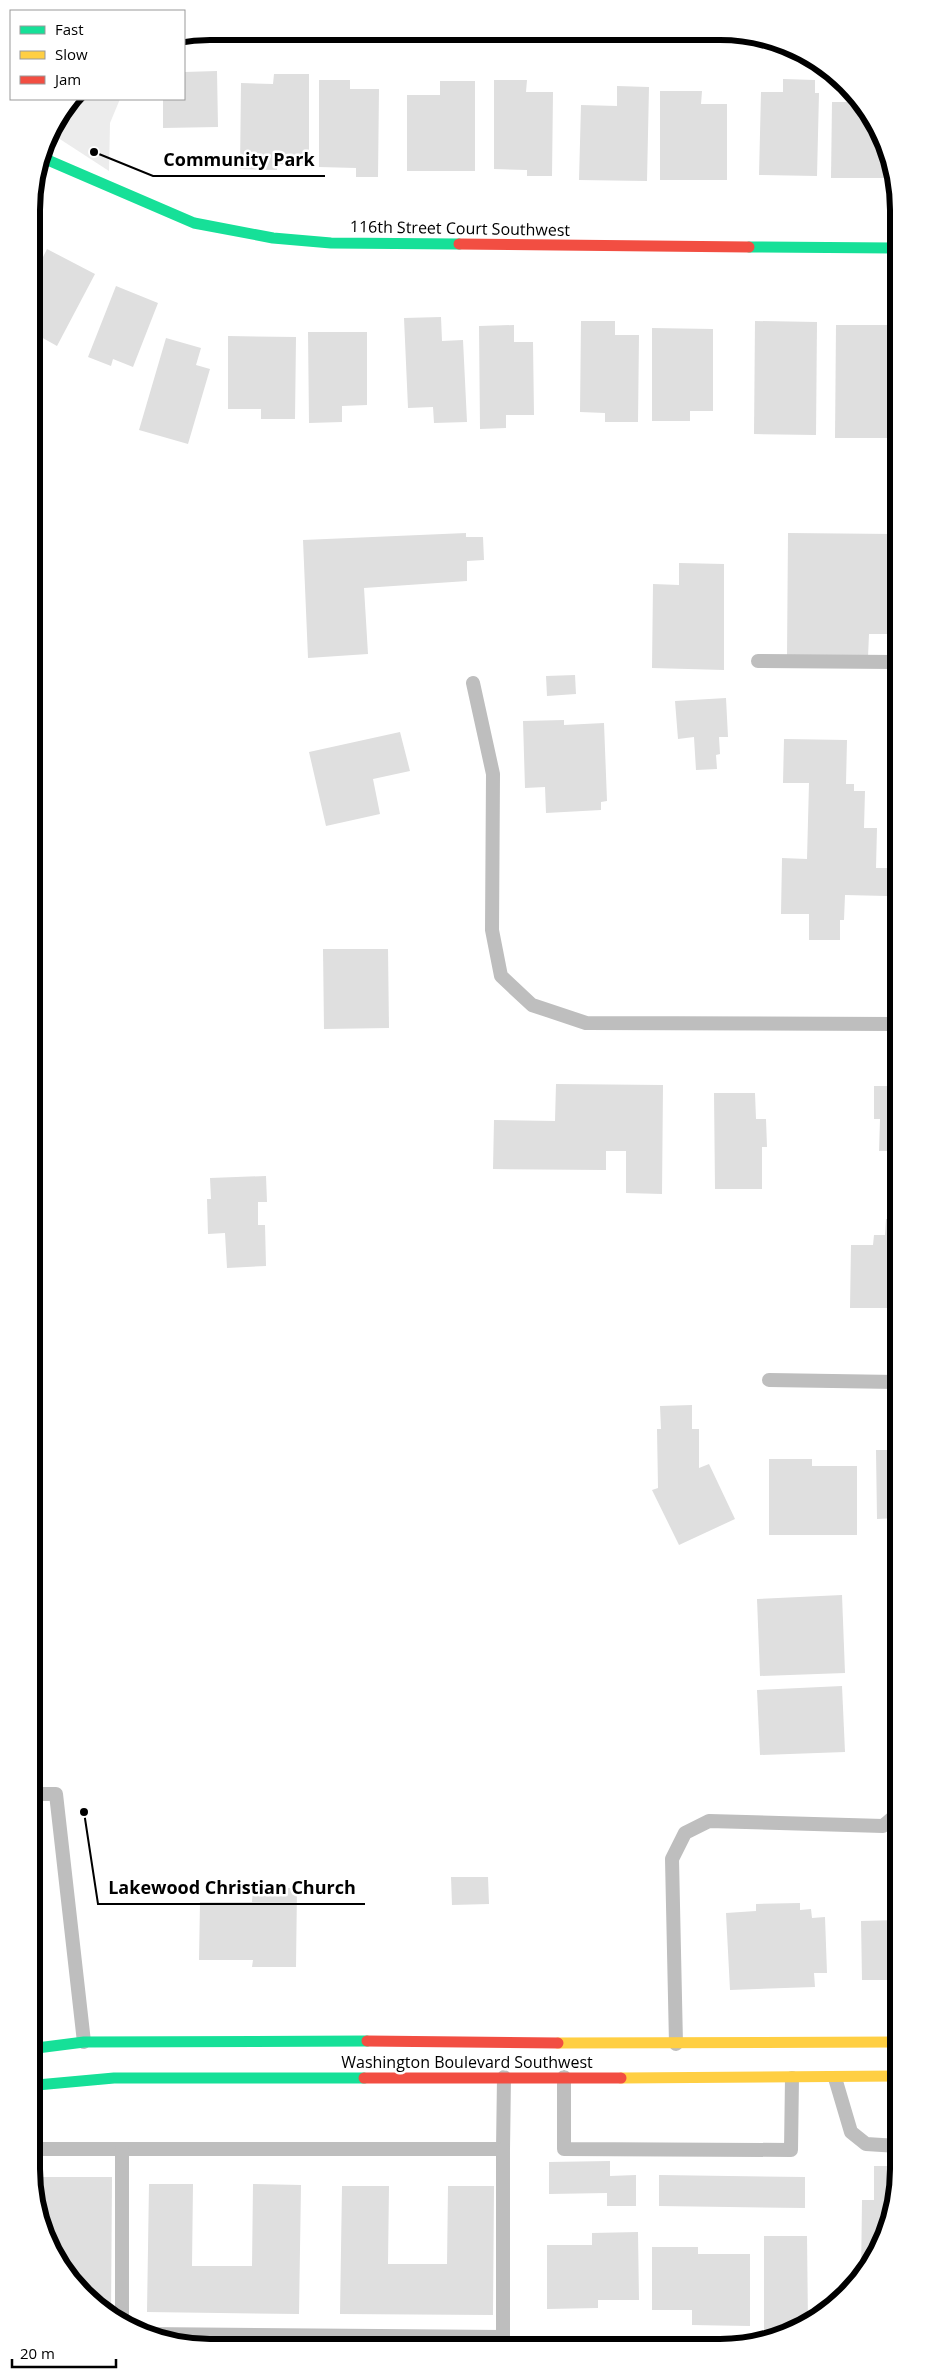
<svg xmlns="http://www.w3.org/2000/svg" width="930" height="2379" font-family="'Open Sans',sans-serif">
<rect width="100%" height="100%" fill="#fff"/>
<!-- green -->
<polygon fill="#ececec" points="74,99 120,99 110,123 109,171 49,132"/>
<!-- building -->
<g fill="#dfdfdf">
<polygon points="217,71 218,127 163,128 163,99 184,99 184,72"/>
<polygon points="274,74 309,74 309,165 277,164 277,170 240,169 241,83 273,84"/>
<polygon points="783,79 815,80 815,93 819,93 817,176 759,175 761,92 783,92"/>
<polygon points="319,80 350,80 350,89 379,89 378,177 356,177 356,168 319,167"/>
<polygon points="494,80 527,80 526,92 553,92 552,176 527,176 527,170 494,169"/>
<polygon points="440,81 475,81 475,171 407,171 407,95 440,95"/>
<polygon points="617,86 649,87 647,181 579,180 581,105 617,106"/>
<polygon points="660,91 702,91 701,104 727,104 727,180 660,180"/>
<polygon points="832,102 860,102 875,120 893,164 893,178 831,178"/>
<polygon points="47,249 95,274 57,346 32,332 37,319 32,316 32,279"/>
<polygon points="116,286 158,303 133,367 113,359 111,366 88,357"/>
<polygon points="441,317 442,341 463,340 467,422 434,423 433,407 408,408 404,318"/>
<polygon points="581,321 615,321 615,335 639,335 638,422 605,422 605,413 580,412"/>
<polygon points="755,321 817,322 816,435 754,434"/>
<polygon points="514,325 514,342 533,342 534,415 506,415 506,428 480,429 479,326"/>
<polygon points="836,325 893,325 893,438 835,438"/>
<polygon points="652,328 713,329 713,411 690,411 690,421 652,421"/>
<polygon points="308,332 367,332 367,405 342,406 342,422 309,423"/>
<polygon points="228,336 296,337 295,419 261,419 261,409 228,409"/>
<polygon points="166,338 201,348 196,365 210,369 188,444 139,430"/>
<polygon points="466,533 466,537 483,537 484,560 467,561 467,581 364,588 368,654 308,658 303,540"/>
<polygon points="788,533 894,534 894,591 888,591 888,634 869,634 868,657 787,656"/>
<polygon points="679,563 724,564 724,670 652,668 653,584 679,585"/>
<polygon points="575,675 576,694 547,696 546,676"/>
<polygon points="726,698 728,737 719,737 720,754 716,755 717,769 696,770 694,737 678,739 675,701"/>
<polygon points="564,720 564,725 604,723 607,801 601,802 601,810 546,813 545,787 525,788 523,721"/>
<polygon points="400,732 410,771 373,779 380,814 326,826 309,752"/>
<polygon points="784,739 847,740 846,784 854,784 854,791 865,791 864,828 877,828 876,868 888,868 887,896 845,895 844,920 840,920 840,940 809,940 809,914 781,914 782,858 807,859 809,783 783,783"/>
<polygon points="323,949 388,949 389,1028 324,1029"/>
<polygon points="556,1084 663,1085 662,1194 626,1193 626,1151 606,1151 606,1170 493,1169 494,1120 555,1121"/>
<polygon points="874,1086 895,1086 895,1151 879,1151 880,1119 874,1119"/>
<polygon points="714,1093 755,1093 756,1119 766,1119 767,1147 762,1147 762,1189 715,1189"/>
<polygon points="266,1176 267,1202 258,1202 258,1225 265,1225 266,1266 227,1268 225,1233 208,1234 207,1199 211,1199 210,1178"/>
<polygon points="886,1219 896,1219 896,1270 892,1270 891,1308 850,1308 851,1245 873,1245 874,1235 885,1235"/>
<polygon points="692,1405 692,1429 699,1429 699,1468 709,1464 735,1519 679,1545 652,1490 658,1488 657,1429 661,1429 660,1406"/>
<polygon points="887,1437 896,1437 897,1518 877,1519 876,1450 887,1450"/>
<polygon points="769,1459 812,1459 812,1466 857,1466 857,1535 769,1535"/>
<polygon points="842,1595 845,1673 760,1676 757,1599"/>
<polygon points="842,1686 845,1752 760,1755 757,1690"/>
<polygon points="451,1877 488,1877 489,1904 452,1905"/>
<polygon points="253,1888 297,1888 296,1967 252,1967 253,1960 199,1960 200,1902 252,1902"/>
<polygon points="800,1903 800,1910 811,1909 812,1918 825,1917 827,1973 814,1973 815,1987 730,1990 726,1913 756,1911 756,1904"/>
<polygon points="898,1920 898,1980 862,1980 861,1921"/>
<polygon points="610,2161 610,2176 636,2175 636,2206 607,2206 607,2193 549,2194 549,2162"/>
<polygon points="874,2166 898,2166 898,2180 889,2227 861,2278 862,2200 874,2200"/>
<polygon points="659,2175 805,2177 805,2208 659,2206"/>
<polygon points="42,2177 112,2177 111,2315 84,2296 42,2224"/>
<polygon points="149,2184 193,2184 192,2266 252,2266 253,2184 301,2185 299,2314 147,2312"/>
<polygon points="342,2186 389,2186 388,2264 447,2264 448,2186 494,2186 493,2315 340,2314"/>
<polygon points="638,2232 639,2300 598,2300 598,2308 547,2309 547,2245 592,2245 592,2233"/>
<polygon points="764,2236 807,2236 808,2323 766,2342 764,2342"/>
<polygon points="652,2247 698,2247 698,2254 750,2254 750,2326 692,2325 692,2310 652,2310"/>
</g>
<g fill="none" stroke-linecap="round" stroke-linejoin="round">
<!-- lane -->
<g stroke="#bebebe" stroke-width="14">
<polyline points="758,661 894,662"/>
<polyline points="473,683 493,774 492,930 501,976 532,1005 586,1023 895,1024"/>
<polyline points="769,1380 896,1382"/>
<polyline points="36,1794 56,1794 84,2042"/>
<polyline points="676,2044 672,1859 685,1833 709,1821 883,1826 897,1814"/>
<polyline points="564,2077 564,2149 791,2150 792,2078"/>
<polyline points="835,2078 851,2132 866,2144 898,2146"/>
<polyline points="37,2149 503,2149 504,2077"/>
<polyline points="122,2149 122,2323"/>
<polyline points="145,2334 503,2337 503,2149"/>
</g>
<!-- fast -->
<g stroke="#16e098" stroke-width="11">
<polyline points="43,155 50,161 194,223 273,238 331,243 459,244"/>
<polyline points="749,247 893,248"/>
<polyline points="37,2048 84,2042 367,2041"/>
<polyline points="37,2085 114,2078 364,2078"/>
</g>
<!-- slow -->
<g stroke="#ffcf43" stroke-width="11">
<polyline points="558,2043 898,2042"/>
<polyline points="621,2078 898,2076"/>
</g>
<!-- jam -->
<g stroke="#f24e42" stroke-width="11">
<polyline points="459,244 749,247"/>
<polyline points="367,2041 558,2043"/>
<polyline points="364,2078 621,2078"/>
</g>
</g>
<g text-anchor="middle" stroke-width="5" stroke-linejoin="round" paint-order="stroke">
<!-- street labels -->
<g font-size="16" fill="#000" stroke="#fff">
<text transform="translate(460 228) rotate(1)" y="6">116th Street Court Southwest</text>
<text x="467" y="2068">Washington Boulevard Southwest</text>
</g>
</g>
<!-- crop -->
<path d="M0 0H930V2379H0ZM210 40H720A170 170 0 0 1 890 210V2169A170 170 0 0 1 720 2339H210A170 170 0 0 1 40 2169V210A170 170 0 0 1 210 40Z" fill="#fff" fill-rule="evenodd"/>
<path fill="none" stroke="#000" stroke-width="6" d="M210 40H720A170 170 0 0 1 890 210V2169A170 170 0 0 1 720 2339H210A170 170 0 0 1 40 2169V210A170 170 0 0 1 210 40Z"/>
<!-- callouts -->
<path fill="none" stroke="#000" stroke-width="2" d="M94 152L153 176H325M84 1812L98 1904H365"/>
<g fill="#000" stroke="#fff" stroke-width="2">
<circle cx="94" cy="152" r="5"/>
<circle cx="84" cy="1812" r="5"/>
</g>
<g font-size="18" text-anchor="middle" font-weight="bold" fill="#000" stroke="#fff" stroke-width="5" stroke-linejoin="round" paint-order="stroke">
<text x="239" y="166">Community Park</text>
<text x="232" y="1894">Lakewood Christian Church</text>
</g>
<!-- legend -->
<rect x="10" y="10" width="175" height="90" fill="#ffffff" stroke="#999999"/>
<rect x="20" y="26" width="25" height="8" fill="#16e098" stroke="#999999"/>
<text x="55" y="35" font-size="15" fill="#000000">Fast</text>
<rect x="20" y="51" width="25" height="8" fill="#ffcf43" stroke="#999999"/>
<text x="55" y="60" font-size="15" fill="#000000">Slow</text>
<rect x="20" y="76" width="25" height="8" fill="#f24e42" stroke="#999999"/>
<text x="55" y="85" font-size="15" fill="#000000">Jam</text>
<!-- scale -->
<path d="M12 2359v8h104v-8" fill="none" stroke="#000000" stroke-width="2.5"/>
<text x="20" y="2359" font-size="15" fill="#000000" stroke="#ffffff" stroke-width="4" paint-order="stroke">20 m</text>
</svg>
